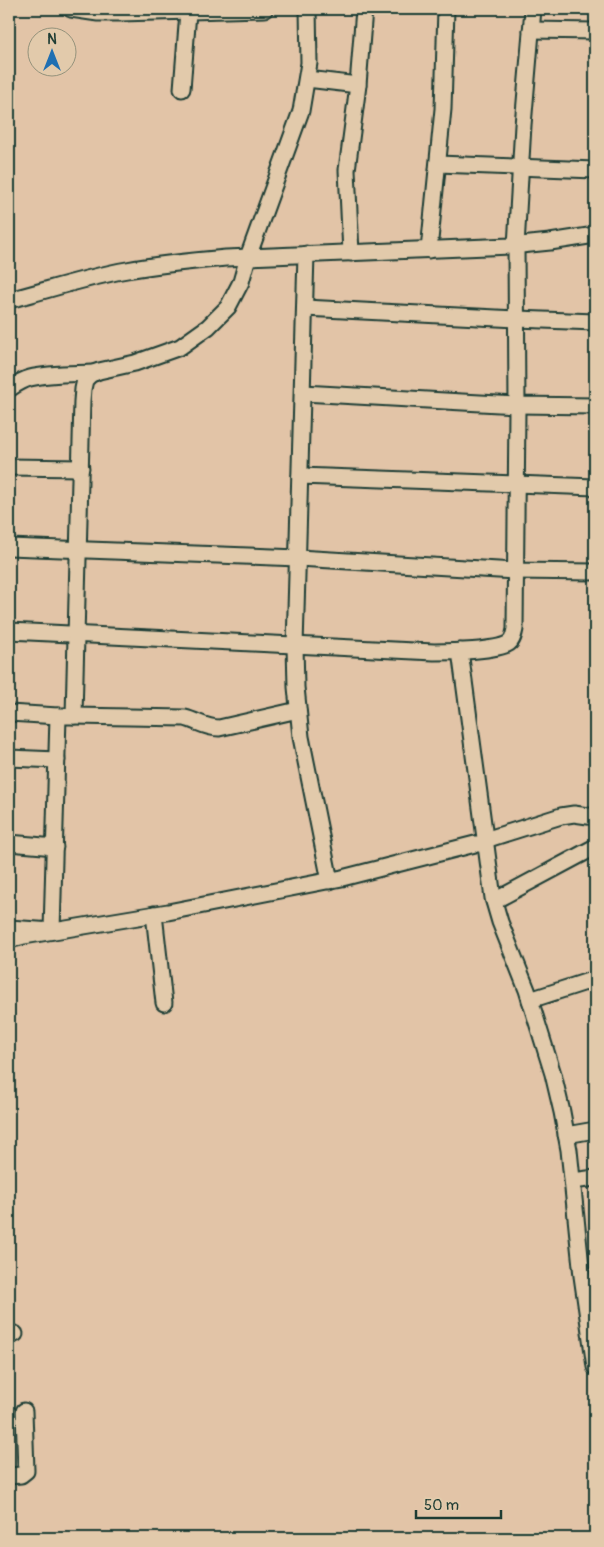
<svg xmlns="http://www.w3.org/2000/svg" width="604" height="1547" font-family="Pangolin,sans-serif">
<rect width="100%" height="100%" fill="#e2c4a7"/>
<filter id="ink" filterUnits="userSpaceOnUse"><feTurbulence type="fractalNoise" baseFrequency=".02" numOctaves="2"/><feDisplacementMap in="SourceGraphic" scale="10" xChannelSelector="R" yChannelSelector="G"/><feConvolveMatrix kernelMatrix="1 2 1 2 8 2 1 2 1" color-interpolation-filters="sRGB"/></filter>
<g filter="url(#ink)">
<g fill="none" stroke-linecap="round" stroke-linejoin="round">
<!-- minor casing -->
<g stroke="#1f3d34" stroke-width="19">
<g id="minor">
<polyline points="71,9 98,13 120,13 265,9"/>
<polyline points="531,30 595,31"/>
<polyline points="307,79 358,85"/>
<polyline points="182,89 188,12"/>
<polyline points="438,164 595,170"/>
<polyline points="429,250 443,109 446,9"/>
<polyline points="351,253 347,170 358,85 364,9"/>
<polyline points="306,254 295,646 296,687 301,737 330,881"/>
<path d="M9,300C48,290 87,277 127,270C160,264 193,261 226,258L511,246L550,242L595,235"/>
<polyline points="305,308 517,319 595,322"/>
<path d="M9,389C15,385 22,380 30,378C50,373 73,374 94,373"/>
<polyline points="303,393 517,405 595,406"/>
<polyline points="9,467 81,468"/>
<polyline points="300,476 595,487"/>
<polyline points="9,547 298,558 515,571 595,572"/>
<path d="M9,631L434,652C450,652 497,651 509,643C513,640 514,634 515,629L517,408L516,246L523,125L533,9"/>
<polyline points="460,651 493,898 500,922 527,990 553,1074 562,1112 569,1150 582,1276 595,1367"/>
<polyline points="9,713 58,716"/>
<path d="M74,716L185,718C197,721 206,728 219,728L298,710"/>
<polyline points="9,758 57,760"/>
<polyline points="485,840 561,816 574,814 595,817"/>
<polyline points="9,843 55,847"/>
<polyline points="494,901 595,847"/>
<polyline points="154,914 164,1003"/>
<polyline points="9,928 52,931 58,716 74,716 82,401 83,389 85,380 91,374 99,371 135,363 180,347 208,327 228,307 241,282 248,257 301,111 309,63 308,9"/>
<polyline points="9,940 24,936 168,912 342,878 475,844 485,844"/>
<polyline points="530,1000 595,979"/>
<polyline points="566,1135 595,1130"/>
<polyline points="573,1181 595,1178"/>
<polyline points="9,1335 15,1334"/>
<polyline points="9,1476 21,1475 26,1471 24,1411"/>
</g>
</g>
<!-- minor -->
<use href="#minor" stroke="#e2caab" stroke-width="15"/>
</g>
</g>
<!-- margin -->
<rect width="604" height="1547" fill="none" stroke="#e2caab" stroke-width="30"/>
<rect x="15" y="15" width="574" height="1517" fill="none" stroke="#1f3d34" stroke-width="2" filter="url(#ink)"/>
<!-- north arrow -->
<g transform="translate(52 52)"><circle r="24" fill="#e2caab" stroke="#94927b"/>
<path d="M0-4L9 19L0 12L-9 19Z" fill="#1f6fb2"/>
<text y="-8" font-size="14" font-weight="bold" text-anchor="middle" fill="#1f3d34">N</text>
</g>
<!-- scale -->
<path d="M416 1510v8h85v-8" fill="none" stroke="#1f3d34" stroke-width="2.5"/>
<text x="424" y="1510" font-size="15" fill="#1f3d34" stroke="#e2caab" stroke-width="4" paint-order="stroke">50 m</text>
</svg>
